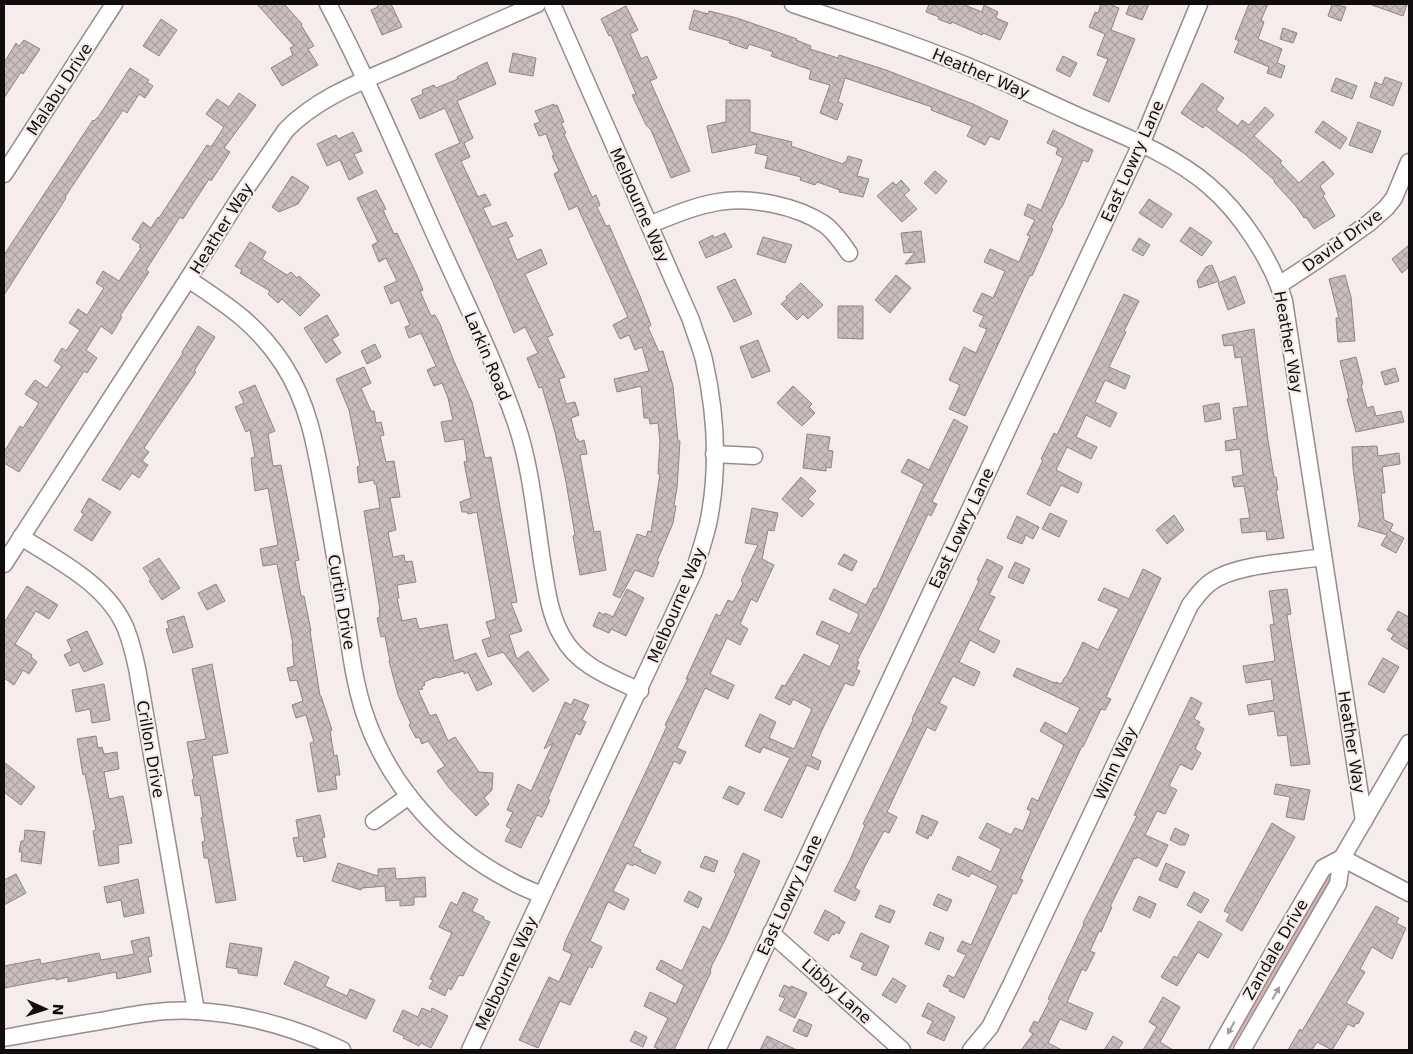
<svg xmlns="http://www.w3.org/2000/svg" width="1413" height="1054" font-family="'DejaVu Sans',sans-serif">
<defs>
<pattern id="building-cross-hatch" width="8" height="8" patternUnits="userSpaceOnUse" patternTransform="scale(1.25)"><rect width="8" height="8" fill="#c9bdbe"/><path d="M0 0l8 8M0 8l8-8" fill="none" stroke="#aca1a2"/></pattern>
</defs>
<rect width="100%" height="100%" fill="#f7ecec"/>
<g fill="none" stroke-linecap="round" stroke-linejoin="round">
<!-- stream -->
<polyline stroke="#d6b2b3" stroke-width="4.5" points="1228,1050 1330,876"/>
</g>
<!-- building -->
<g fill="url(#building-cross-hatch)" stroke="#908586">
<polygon points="257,4 284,4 302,24 301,25 314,46 308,49 318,65 282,86 271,68 293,55 290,48 294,46"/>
<polygon points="377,4 391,4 402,27 382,35 371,10 378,7"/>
<polygon points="929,4 962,4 982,12 984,5 998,12 996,18 1008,23 1000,40 983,33 982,35 952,22 951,24 938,19 939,17 926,12"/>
<polygon points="1101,4 1109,4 1119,8 1111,30 1135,39 1109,102 1093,95 1108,59 1097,55 1105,34 1089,27 1095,12 1098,13"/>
<polygon points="1130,4 1149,4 1142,20 1126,14"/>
<polygon points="1249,4 1268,4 1261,20 1264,22 1258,39 1282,49 1277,63 1285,66 1281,78 1267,73 1269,67 1234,52 1239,41 1235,39"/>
<polygon points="1332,4 1346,7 1341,21 1328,16"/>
<polygon points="1373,4 1407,4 1403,16 1372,5"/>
<polygon points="626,6 638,30 630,34 641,59 647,56 657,78 650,81 690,171 671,178 651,130 646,125 632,95 636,94 611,35 609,36 601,19"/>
<polygon points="694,10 708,14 709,11 737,18 797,39 796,40 811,46 810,49 838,58 839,55 886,70 973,104 1008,121 999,140 990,136 985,145 967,136 972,126 931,110 932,107 845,78 838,102 843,104 837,120 820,113 830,85 809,79 811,70 771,56 773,52 749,44 747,49 729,43 730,41 689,29"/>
<polygon points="161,19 177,30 159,56 143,46"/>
<polygon points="1283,28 1297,33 1293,43 1280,39"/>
<polygon points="24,40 40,49 23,74 21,72 4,98 4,63 16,43 19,46"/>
<polygon points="513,53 536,58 533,76 509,72"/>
<polygon points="1063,56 1077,63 1070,77 1056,70"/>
<polygon points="487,62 496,84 457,101 473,138 464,143 470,157 461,161 478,197 485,194 491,205 483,208 492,227 506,222 513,236 508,238 517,260 541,249 547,264 525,274 553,335 547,337 565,377 559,379 566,404 575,402 579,415 571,418 576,439 578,439 579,442 584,440 587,454 580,455 594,532 600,531 606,570 580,575 573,536 575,535 566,482 555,432 542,387 539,388 527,358 538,353 525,327 514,333 491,278 435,154 460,143 445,108 420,119 411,99 423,94 422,90 434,85 436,88 458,79 457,77"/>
<polygon points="130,68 149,80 147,82 153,86 145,98 139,94 127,113 123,110 65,197 66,198 4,295 4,255 93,120 94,121 99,116"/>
<polygon points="1385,77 1402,83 1393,106 1370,97 1375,82 1382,85"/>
<polygon points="1336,78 1357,86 1352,99 1331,91"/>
<polygon points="1202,83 1224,98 1216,110 1238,126 1242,120 1249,125 1265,107 1274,115 1254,136 1282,161 1280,163 1299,183 1323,161 1334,174 1320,186 1325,194 1323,196 1335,216 1314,229 1306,217 1304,218 1296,206 1274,182 1275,181 1245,154 1205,125 1203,128 1181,113"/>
<polygon points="239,93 256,105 224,148 230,152 211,181 209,179 183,219 180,217 146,270 149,272 120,316 122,317 112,334 101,326 86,350 97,358 87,373 84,371 19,472 4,463 4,452 20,426 23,428 39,403 25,394 35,380 47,388 62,366 54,361 62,348 66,351 80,330 69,323 78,309 87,315 104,288 96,283 103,271 119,281 141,248 139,247 141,245 132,239 143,222 151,228 158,217 159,218 207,145 211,147 224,127 206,114 217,99 229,107"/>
<polygon points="726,100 750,100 750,132 792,142 791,146 843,164 844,162 846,162 848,156 862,160 857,176 869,179 863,197 839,192 840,190 817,182 815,185 800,180 801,177 765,168 768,156 755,153 757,144 712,153 707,126 726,122"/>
<polygon points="554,104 554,106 557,105 564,122 561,123 566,133 564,134 592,197 596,195 600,205 597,207 606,226 609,225 639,294 651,325 648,327 659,352 663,351 673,386 678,441 680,441 677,488 674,505 676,506 673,523 657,561 659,562 653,577 635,570 620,598 613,595 637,534 646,537 648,531 651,532 660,474 658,474 660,441 658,423 650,424 649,418 644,418 641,386 617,392 614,379 649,371 642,347 635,350 629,335 620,339 613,325 628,317 577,206 569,210 554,174 559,171 552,156 554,155 546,134 539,136 534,124 540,122 535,111"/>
<polygon points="1323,121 1347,138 1340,149 1315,132"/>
<polygon points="1358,122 1381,131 1372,153 1349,145"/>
<polygon points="1053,130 1093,150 1088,162 1083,160 1062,207 1061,207 1051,228 1053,229 1032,276 1030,275 965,416 949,409 960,385 949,380 964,347 976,353 987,329 979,326 984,316 973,311 982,293 993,298 1005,271 984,262 990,249 1019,262 1030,236 1027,235 1035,220 1024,215 1028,204 1041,210 1063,158 1056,154 1058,148 1047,143"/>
<polygon points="353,132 362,151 354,154 363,173 349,180 340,160 327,166 317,144 336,135 338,139"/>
<polygon points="935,171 947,181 936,194 924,183"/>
<polygon points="292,176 309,187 298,204 279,212 272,207"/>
<polygon points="901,180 910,190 904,195 917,209 902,222 877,196 893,182 896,185"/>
<polygon points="376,190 386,209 383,210 394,234 397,233 416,273 423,290 420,291 431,316 435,315 440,324 453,359 472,402 485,458 491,457 517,602 511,603 522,631 509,635 517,659 528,651 549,680 533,692 503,652 488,657 482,640 491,637 486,622 496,619 477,512 468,514 467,512 462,512 460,502 471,498 464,462 467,461 464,439 445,442 441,422 453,420 448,398 442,383 434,386 427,370 436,366 421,333 409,338 405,327 410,325 399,300 391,304 384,287 397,281 386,258 379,262 372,245 378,242 357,198"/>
<polygon points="1149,199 1172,214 1162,228 1139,213"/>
<polygon points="1190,227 1212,242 1202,256 1180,241"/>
<polygon points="921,231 925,262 905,264 915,252 904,253 901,233"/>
<polygon points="725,233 732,247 706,258 699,242 713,235 714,238"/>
<polygon points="763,237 792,245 785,263 757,254"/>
<polygon points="1139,238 1150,245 1143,256 1132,250"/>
<polygon points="250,242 266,252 262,259 287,275 291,272 297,278 299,276 320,295 300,316 282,299 278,303 268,294 270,291 240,273 242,270 235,266"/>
<polygon points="1409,245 1409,267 1402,273 1392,259"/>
<polygon points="1212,265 1219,281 1199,288 1197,281 1206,267"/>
<polygon points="896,275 911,288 890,313 875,300"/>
<polygon points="1345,275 1351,297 1355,341 1338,342 1336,318 1339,318 1329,279"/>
<polygon points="1235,276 1245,303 1228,310 1218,283"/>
<polygon points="735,279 752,314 734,322 717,287"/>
<polygon points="801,283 823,305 808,319 803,314 797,320 781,304 787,299 786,297"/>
<polygon points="1124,294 1139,301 1124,331 1126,332 1109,367 1130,376 1125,389 1105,380 1095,402 1117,413 1110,427 1086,415 1076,437 1097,447 1091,459 1067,447 1056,470 1082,483 1078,493 1061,485 1050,506 1027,494 1043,460 1041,459 1054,433 1057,435"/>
<polygon points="838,306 863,306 863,339 838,338"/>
<polygon points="327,315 339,335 332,339 341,353 326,363 304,328"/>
<polygon points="198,326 215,337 194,371 196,372 144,448 149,452 142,461 148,465 139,478 132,473 120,490 102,480 183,353 182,352"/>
<polygon points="1254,329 1268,440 1274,477 1276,477 1278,490 1276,490 1284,538 1267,540 1266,531 1242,533 1240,519 1250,518 1244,486 1234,487 1232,477 1243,475 1240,449 1226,451 1225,441 1237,439 1233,408 1248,406 1241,357 1235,358 1233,345 1224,346 1222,335"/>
<polygon points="758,340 770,371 752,378 740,347"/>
<polygon points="375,344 381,357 367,364 361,351"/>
<polygon points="1356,357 1363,384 1361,385 1367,408 1373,406 1376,416 1401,411 1404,422 1356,432 1347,399 1349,398 1340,361"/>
<polygon points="364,367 371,383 361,388 371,411 374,411 376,423 381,422 384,435 380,436 386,462 394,461 400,497 390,498 396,530 388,532 393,557 404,555 405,562 412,561 416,582 397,585 399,598 397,598 402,621 416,618 419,629 447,624 454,661 476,653 492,684 477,691 468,672 464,674 464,671 438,678 436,677 424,682 425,685 421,687 423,689 418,690 430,716 436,714 448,741 455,737 479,772 493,773 492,790 484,798 489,804 476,816 449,788 437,771 445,766 428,741 422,744 419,737 416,738 409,725 411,724 398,695 389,661 390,661 385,636 381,637 377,618 380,617 379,610 380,610 364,511 380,508 376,484 374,484 374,480 359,483 357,467 360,466 349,410 336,379"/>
<polygon points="1395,368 1399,381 1385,385 1381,372"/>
<polygon points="255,385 275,431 268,434 273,466 281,465 299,560 295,561 301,596 304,596 311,631 310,631 320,696 321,696 332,730 330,731 334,756 337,755 340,775 335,775 337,789 318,792 310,743 314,742 306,715 296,718 292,705 303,701 297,680 290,681 287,668 294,666 292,644 293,644 277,564 263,566 260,549 278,545 268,488 255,491 251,458 255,457 250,430 246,432 235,407 244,403 239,392"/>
<polygon points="793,386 812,404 809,407 815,413 802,426 777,403"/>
<polygon points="1219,403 1221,419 1205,422 1203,406"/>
<polygon points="954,419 968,427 932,502 937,504 931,516 928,514 880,616 857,661 859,662 856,669 860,671 853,686 845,683 822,730 811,756 821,761 818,770 807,765 782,818 764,810 790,758 763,747 760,753 745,746 760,714 776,722 769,738 794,749 812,709 793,699 790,705 775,698 782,685 785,686 804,654 830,667 840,645 816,634 822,621 850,634 859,614 829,599 834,589 866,605 874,588 876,589 924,484 901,472 908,459 929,470"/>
<polygon points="807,434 830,437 828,450 833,451 831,468 826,467 826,471 803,468"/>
<polygon points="1377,446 1378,456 1399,453 1400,464 1382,467 1385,493 1381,493 1384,520 1393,524 1390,531 1404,538 1396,553 1381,545 1387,535 1358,526 1360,519 1353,468 1352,447"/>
<polygon points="801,477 816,491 808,499 814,504 802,517 782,499"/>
<polygon points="89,498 111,512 92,541 74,530 84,514 81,512"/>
<polygon points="752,508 778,513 774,531 768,530 762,559 774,565 757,602 751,599 740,624 748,629 740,645 727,638 710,674 734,685 728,699 705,688 677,748 686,752 680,764 674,761 633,846 641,850 640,852 661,862 655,874 634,864 633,866 627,863 613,891 629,899 624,910 608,902 590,941 602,947 592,968 589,966 570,1005 560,1001 538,1048 519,1040 549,977 559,982 572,954 563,950 565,942 650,763 667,726 665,725 688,679 686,679 716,614 720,616 728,600 733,602 743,583 741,581 758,545 745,543"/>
<polygon points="1050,513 1067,521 1059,537 1042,529"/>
<polygon points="1174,515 1184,530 1167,544 1156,530"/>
<polygon points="1017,516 1039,527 1033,539 1026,535 1022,544 1007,538"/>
<polygon points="844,554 857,561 852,571 838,564"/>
<polygon points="159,558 180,588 162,600 149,581 151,580 143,568"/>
<polygon points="987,559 1003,567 989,595 995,597 978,630 1000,641 994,653 970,640 959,662 980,672 974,686 953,676 939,703 947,707 935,731 927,727 909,765 887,812 897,817 889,833 884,831 865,866 855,888 860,891 855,901 834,891 850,860 865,825 863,824 913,720 912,719 979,581 977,580"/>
<polygon points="1015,562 1030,569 1023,584 1008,577"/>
<polygon points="1143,569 1161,578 1106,697 1111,699 1105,710 1101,709 1083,747 1082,746 1031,854 1020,879 1023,880 1016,894 1013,893 964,998 949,991 950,989 943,986 948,975 954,978 966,955 957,951 962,941 971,945 998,886 971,873 969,877 952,869 958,856 991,872 1001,849 979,838 987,823 1011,835 1015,828 1023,831 1031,811 1027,809 1032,798 1038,801 1064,745 1040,731 1045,722 1067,734 1080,708 1013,676 1017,668 1055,683 1056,682 1061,684 1065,677 1066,677 1083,642 1098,650 1119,609 1098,600 1104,588 1129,599"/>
<polygon points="216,584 225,601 207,610 198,593"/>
<polygon points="27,586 58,605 49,619 36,611 15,644 32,655 31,657 37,662 29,674 23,670 14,685 4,678 4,623"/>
<polygon points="627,589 644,598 626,636 611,629 609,633 593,626 599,612 604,615 605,613 613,617"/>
<polygon points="1287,589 1291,614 1287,615 1310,764 1291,766 1287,735 1278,736 1274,711 1249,715 1247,705 1274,700 1271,679 1246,683 1243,666 1275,661 1270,625 1274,624 1269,591"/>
<polygon points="1398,611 1409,617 1409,650 1391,639 1394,634 1387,630"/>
<polygon points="184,616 193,647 173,653 166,629 169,628 167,621"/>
<polygon points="87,631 103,664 84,672 79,662 70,666 64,655 72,651 67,640"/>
<polygon points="1383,658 1399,667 1384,693 1368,684"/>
<polygon points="212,664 228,753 212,756 236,900 216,903 208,858 204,858 202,842 205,841 201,818 203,817 200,795 195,796 192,780 194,779 187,742 206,739 192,669"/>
<polygon points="104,684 110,720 92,723 90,709 76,712 72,690"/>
<polygon points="1191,697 1202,703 1194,719 1200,722 1198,725 1204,729 1195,749 1201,753 1192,770 1180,764 1169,786 1177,790 1165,814 1157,811 1145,835 1168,845 1157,867 1137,857 1136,859 1134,858 1110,907 1112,907 1101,932 1099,931 1090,951 1095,953 1086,971 1082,969 1067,1002 1093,1013 1086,1030 1060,1019 1048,1043 1062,1050 1021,1050 1033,1034 1029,1031 1034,1021 1038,1023 1050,1000 1048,999 1084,924 1083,923 1137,816 1134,815"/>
<polygon points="574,699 589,705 582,720 586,722 580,735 576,733 548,799 550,800 542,817 537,815 521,848 505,841 511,829 506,826 513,812 507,810 518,784 531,791 553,743 544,749 565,702 571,705"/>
<polygon points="96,736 98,748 102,747 104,754 117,752 119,769 104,772 109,799 123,796 132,843 118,845 119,863 99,866 93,831 96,830 85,774 83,775 77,739"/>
<polygon points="4,762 35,787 21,805 4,792"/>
<polygon points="1276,784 1310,790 1304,820 1286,817 1290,797 1274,794"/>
<polygon points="729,786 745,793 738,805 723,798"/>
<polygon points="320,815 325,837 322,838 326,857 304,862 303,856 297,857 293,838 299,837 296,820"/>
<polygon points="922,815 938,822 931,836 929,835 928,839 916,833"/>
<polygon points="1272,823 1295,837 1242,931 1226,921 1230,914 1224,911"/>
<polygon points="1175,828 1189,835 1185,845 1180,845 1170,840"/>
<polygon points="25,830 45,832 41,864 21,861 22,852 19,852 21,841 24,841"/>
<polygon points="743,853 760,861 726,938 712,965 710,971 711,972 674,1050 661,1050 654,1047 668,1018 644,1006 650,992 676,1004 684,985 656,969 661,960 682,971 703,926 710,930 736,874 734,872"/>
<polygon points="705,856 718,861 714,872 700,867"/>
<polygon points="338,863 378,876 378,869 395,868 396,879 425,877 426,897 414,897 414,905 400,906 400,900 386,901 385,886 362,888 361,890 332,881"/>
<polygon points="1166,863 1185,872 1177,888 1159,880"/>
<polygon points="16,874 26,893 4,905 4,880"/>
<polygon points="138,879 144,913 124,917 121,900 107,903 104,887"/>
<polygon points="689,891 702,898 698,908 684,901"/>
<polygon points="463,892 478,899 472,911 484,917 483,919 490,922 463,976 459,975 451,990 448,988 445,996 429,988 433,980 430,979 452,933 439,927 451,902 457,905"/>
<polygon points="1194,892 1209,900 1201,913 1187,905"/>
<polygon points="938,894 952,900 947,911 933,905"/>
<polygon points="1139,896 1156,904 1150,918 1133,910"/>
<polygon points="880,905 895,911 890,923 875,917"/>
<polygon points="1376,906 1399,918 1396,923 1406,928 1392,959 1372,947 1360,969 1365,972 1346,1003 1364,1013 1358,1024 1356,1023 1354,1027 1348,1024 1332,1050 1317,1042 1312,1050 1288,1050 1300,1029 1302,1031"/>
<polygon points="825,910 840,918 839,919 845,922 839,934 836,932 834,935 832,934 828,941 814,933"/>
<polygon points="1199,921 1222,934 1208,958 1198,952 1177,986 1161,977 1174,956 1177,958"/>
<polygon points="930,932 944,938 939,950 925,944"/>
<polygon points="861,933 889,946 876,976 861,969 864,963 850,957"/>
<polygon points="149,937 152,956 148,957 151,972 117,979 116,972 68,982 68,977 56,980 56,978 4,988 4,966 40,959 41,964 99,953 101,960 134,954 131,941"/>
<polygon points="230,943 262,948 257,976 238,973 238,969 226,967"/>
<polygon points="295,961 329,977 325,986 347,996 350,989 375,1000 366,1019 284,984"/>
<polygon points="893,978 906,986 896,1003 882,995"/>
<polygon points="784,985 790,988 791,986 807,993 795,1018 779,1010 785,998 779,996"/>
<polygon points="1163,997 1180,1007 1160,1042 1173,1050 1143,1050 1157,1027 1149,1022"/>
<polygon points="928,1003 955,1017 944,1041 927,1033 933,1021 922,1016"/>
<polygon points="422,1008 431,1012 432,1008 448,1016 431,1048 421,1043 419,1046 403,1038 404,1036 393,1031 403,1010 418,1017"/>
<polygon points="799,1019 812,1025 807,1037 793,1031"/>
<polygon points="635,1031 647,1037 643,1047 630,1041"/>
<polygon points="767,1036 797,1050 760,1050"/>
<polygon points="1113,1036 1123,1042 1118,1050 1104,1050"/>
</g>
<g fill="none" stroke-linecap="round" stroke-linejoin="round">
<!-- minor casing -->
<g stroke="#978c8c" stroke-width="19">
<g id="minor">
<path d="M328,4C366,76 398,152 431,226C460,291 493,356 516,423C531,467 535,515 542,561C546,585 549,614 562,636C578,666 610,677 640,691"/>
<path d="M793,4C848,23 904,40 957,62C998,78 1038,98 1078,116C1121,135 1172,154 1208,185C1240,212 1272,260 1284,301L1364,821"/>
<polyline points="4,174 114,4"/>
<path d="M649,225C671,216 694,206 718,202C750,196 797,206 824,224C834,231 842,243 849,253"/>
<path d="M188,279C227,305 257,324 283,364C311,407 317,455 326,504C333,545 340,586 347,627C351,655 355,684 364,712C388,785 443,846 511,881C521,887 532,891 542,895"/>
<polyline points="1279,285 1320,258 1369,223 1386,208 1394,198 1409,162"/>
<polyline points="714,454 754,456"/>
<path d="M21,537C59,561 108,585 126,629C133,647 137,666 140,685L196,1011"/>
<path d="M4,564L188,279L240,197L286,130C318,97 363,81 404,63C449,43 493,23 537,4"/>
<polyline points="374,821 409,796"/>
<polyline points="1342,858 1409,893"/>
<polyline points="771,933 902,1050"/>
<path d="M4,1038C36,1032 69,1026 101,1021C132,1015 164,1009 196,1011C248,1014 296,1028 342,1050"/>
<path d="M470,1050L694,571C699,556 704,540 708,524C719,471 716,413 704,360C701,347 695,334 691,320L552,4"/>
<polyline points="717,1050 1141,144 1199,4"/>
<path d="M971,1050L990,1027L1011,985L1190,605C1197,596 1202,588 1211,582C1235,564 1293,562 1323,557"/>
<polyline points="1218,1050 1277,946 1323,868 1342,858"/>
<polyline points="1242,1050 1338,884 1342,858 1409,743"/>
</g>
</g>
<!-- minor -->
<use href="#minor" stroke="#fff" stroke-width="16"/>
</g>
<!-- one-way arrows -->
<defs><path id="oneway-solid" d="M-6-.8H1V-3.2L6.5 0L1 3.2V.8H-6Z" transform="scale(1.25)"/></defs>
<g fill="#a09e9f">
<use href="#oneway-solid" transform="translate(1276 993) rotate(-60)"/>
<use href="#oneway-solid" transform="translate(1231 1028) rotate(119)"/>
</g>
<g text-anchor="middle" stroke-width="4.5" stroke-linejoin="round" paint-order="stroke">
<!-- street labels -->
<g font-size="16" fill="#110d0e" stroke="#f7ecec">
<text transform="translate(981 73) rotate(23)" y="6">Heather Way</text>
<text transform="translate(59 89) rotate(-57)" y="6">Malabu Drive</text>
<text transform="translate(1132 161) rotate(-66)" y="6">East Lowry Lane</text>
<text transform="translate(640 205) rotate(66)" y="6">Melbourne Way</text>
<text transform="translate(221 228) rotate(-58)" y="6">Heather Way</text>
<text transform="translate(1342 240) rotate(-36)" y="6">David Drive</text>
<text transform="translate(1289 342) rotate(80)" y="6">Heather Way</text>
<text transform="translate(488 356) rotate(67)" y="6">Larkin Road</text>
<text transform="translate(961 528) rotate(-65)" y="6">East Lowry Lane</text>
<text transform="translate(342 602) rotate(80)" y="6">Curtin Drive</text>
<text transform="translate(676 605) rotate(-67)" y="6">Melbourne Way</text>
<text transform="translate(1352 742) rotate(81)" y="6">Heather Way</text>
<text transform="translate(151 749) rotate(80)" y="6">Crillon Drive</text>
<text transform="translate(1115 763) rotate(-65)" y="6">Winn Way</text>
<text transform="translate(789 895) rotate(-65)" y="6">East Lowry Lane</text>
<text transform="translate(1275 949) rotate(-60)" y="6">Zandale Drive</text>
<text transform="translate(506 973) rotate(-65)" y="6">Melbourne Way</text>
<text transform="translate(837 991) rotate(42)" y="6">Libby Lane</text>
</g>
</g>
<!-- border -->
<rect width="1413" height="1054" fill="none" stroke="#110d0e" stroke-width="10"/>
<!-- north arrow -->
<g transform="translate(45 1009) rotate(93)" stroke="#f7ecec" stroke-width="4" paint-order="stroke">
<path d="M0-4L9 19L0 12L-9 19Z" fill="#110d0e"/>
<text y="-8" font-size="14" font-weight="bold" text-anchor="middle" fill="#110d0e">N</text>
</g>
</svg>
